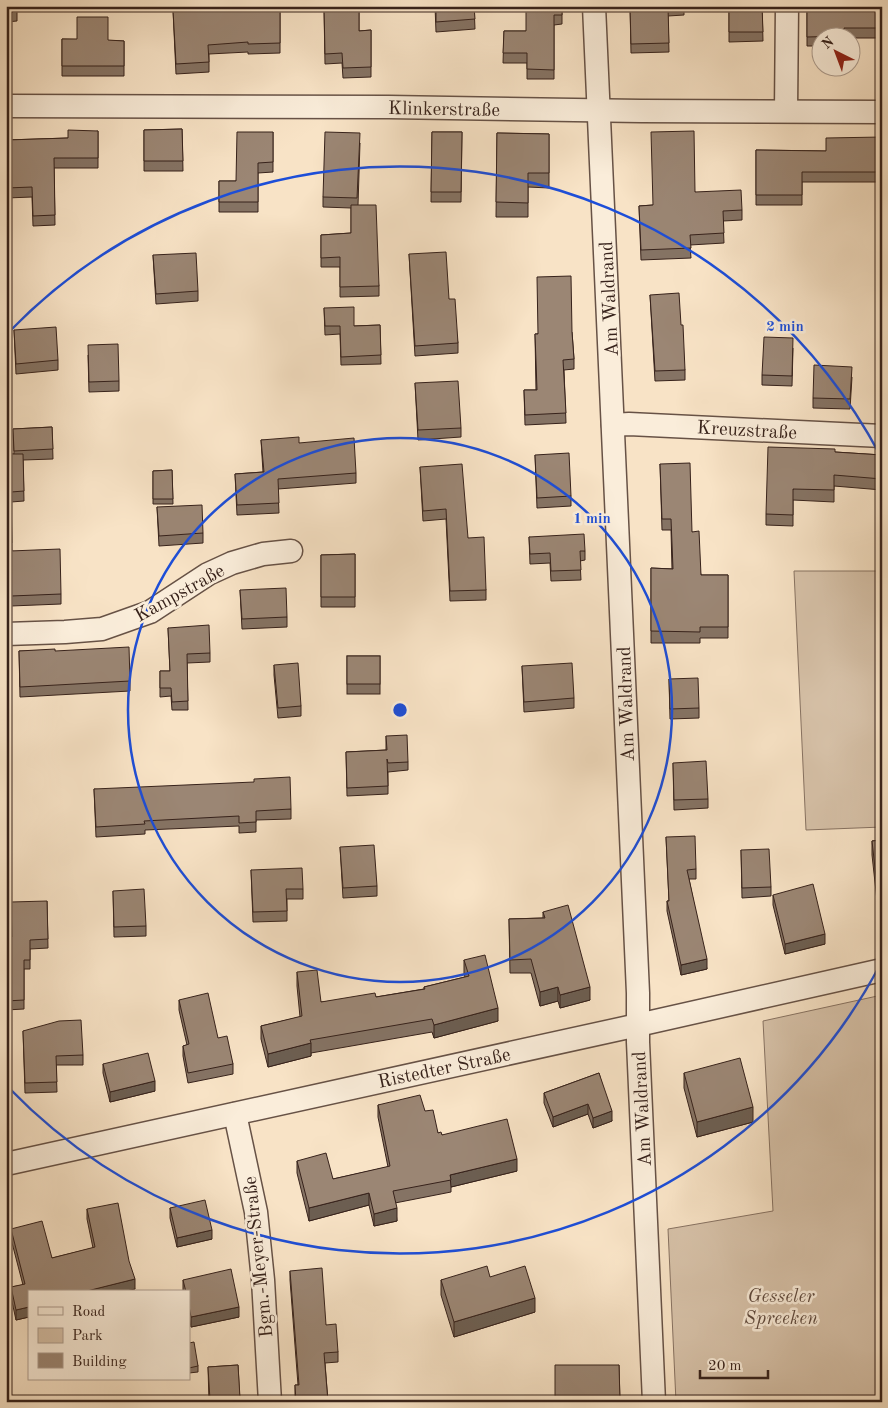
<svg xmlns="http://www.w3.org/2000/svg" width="888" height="1408" font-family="'Old Standard TT',serif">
<rect width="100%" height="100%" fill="#f8e3c6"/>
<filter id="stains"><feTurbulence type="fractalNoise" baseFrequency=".004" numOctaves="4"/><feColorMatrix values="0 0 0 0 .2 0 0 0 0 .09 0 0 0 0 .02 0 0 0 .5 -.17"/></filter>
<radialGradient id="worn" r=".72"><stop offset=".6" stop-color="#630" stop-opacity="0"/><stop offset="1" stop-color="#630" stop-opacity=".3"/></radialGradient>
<!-- green -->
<g fill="#d7c2a9" stroke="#877262">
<polygon points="794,571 882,571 882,827 806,830"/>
<polygon points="882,995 882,1402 676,1402 668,1229 773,1211 763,1021"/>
</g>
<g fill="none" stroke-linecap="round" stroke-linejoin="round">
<!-- minor casing -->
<g stroke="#675246" stroke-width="25">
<g id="minor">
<polyline points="594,6 638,993 638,1042 654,1402"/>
<polyline points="6,106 389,107 641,111 882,112"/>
<polyline points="786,111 787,6"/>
<polyline points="613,425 629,424 882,436"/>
<polyline points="6,634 65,632 102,629 150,612 208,574 232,563 263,554 291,551"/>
<polyline points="235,1114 256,1212 263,1280 270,1402"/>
<polyline points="6,1164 638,1025 882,970"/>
</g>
</g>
<!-- minor -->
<use href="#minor" stroke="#faedda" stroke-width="22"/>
</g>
<!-- wall -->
<g fill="#857364" stroke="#37221b">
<polygon points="6,6 17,6 17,21 6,22"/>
<polygon points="280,6 280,53 248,54 248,52 209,54 209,72 176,74 173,10"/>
<polygon points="321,6 359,6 359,31 371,30 371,77 343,78 342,63 325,64 324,9 321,9"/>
<polygon points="435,6 474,6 475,29 436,32"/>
<polygon points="562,6 562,24 554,25 554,79 527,79 527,63 503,63 504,31 526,31"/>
<polygon points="630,6 721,6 721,9 684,10 684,15 668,16 669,52 631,53"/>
<polygon points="729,6 762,6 763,41 729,42"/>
<polygon points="807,6 882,6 882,38 820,38 820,46 807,46"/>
<polygon points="62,39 124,41 124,76 62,76"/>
<polygon points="182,129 183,171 144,171 144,130"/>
<polygon points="98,131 98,168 54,168 55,225 33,226 32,197 6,198 6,140 68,138"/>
<polygon points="273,132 273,172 258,173 258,212 219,212 219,181 236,181"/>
<polygon points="432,132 462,132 461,202 431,202"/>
<polygon points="497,133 549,134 549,188 528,187 528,217 496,217"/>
<polygon points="882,137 882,182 802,182 802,205 756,205 756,150 826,151"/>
<polygon points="360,143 358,205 379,286 379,296 340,297 340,267 321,267 321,235 351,233 351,208 323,207 323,197"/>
<polygon points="695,192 742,210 742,220 723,221 724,243 690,245 691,258 641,260 639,206 653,205"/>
<polygon points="409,254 449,299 458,343 458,353 415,356"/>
<polygon points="153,255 198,291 198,301 156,304"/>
<polygon points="650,295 685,370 685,380 655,381"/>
<polygon points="324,308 354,326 380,325 381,364 341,365 340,334 325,335"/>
<polygon points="14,330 58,360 58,370 16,374"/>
<polygon points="572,332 574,359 574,369 564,370 566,423 525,425 524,390 536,390 535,334"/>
<polygon points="882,342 882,392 878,391 878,381"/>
<polygon points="793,348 792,386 762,385 762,375"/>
<polygon points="88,355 119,381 119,391 89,392"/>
<polygon points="852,377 850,409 813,408 813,398"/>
<polygon points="415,383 461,428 461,437 418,440"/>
<polygon points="52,427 53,459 23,460 24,501 11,502 12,550 61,594 61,604 11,606 10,553 6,553 6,454 14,454 13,429"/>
<polygon points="261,440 299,443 356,473 356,483 278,489 279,513 237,515 235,474 263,472"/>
<polygon points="835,452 882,455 882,490 834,486 834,502 793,500 793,526 766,525 766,514"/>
<polygon points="535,455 571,496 571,506 537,508"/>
<polygon points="660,464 692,532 701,575 728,575 728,638 700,638 700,643 651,643 651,568 672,569 671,530 662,530"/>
<polygon points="420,467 468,538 486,590 486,600 450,601 446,519 423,521"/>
<polygon points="172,470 173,504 153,504 153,471"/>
<polygon points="157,507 203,533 203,543 159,546"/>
<polygon points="529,537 585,551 585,560 580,561 581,580 551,581 550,563 530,564"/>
<polygon points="355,554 355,607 321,607 321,555"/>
<polygon points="240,590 287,617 287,627 242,629"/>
<polygon points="168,628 210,653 210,662 187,663 188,710 172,710 171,696 160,697 160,671 170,671"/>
<polygon points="19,651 55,651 130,681 130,691 20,697"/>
<rect x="347" y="656" width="33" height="38"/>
<polygon points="274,665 301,706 301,716 278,718 274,675"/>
<polygon points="522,666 574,698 574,708 524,712"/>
<polygon points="669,679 699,708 699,718 670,719"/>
<polygon points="386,736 408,762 408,770 388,772 388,794 347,796 346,752 386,750"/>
<polygon points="673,763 708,799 708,808 674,810"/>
<polygon points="94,789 291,809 291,819 256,820 256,832 239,833 239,826 145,830 145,834 96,837"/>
<polygon points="666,837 696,869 696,879 689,879 707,969 681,975 667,911 667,901 669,901"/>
<polygon points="882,840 882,910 878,910 872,855 872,841"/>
<polygon points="340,847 377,886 377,896 343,898"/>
<polygon points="741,850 771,887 771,896 742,898"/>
<polygon points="251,870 303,889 303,899 287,899 287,921 253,922"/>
<polygon points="113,891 146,926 146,936 114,937"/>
<polygon points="773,895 825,944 785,954 773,905"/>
<polygon points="47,901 48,948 30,949 30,969 24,969 24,1009 6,1010 6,937 12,937"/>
<polygon points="543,912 590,1000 560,1008 558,1001 540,1006 531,973 510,973 509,919 543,918"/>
<polygon points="464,960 498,1021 434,1038 432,1032 311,1053 311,1056 268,1067 261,1039 261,1026 300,1017 297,986 297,972 321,1002 376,997 424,989 424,987 465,977 464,973"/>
<polygon points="179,1000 218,1038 233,1064 233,1074 188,1083 183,1056 183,1046 187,1045 179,1010"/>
<polygon points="23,1031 83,1055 83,1065 56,1065 57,1092 25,1093"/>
<polygon points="103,1064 155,1091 110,1102 103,1073"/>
<polygon points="599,1073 612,1121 593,1128 588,1114 553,1127 544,1103 544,1093"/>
<polygon points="684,1073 753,1122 697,1137 684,1088"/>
<polygon points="378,1105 425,1111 438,1133 517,1171 451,1187 451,1192 395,1203 397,1221 374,1226 369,1205 309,1221 297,1173 297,1161 333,1179 388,1167 378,1117"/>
<polygon points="170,1208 212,1239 177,1247 170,1218"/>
<polygon points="87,1209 135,1289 29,1292 29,1317 16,1320 11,1297 11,1287 23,1285 11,1239 11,1229 52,1258 93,1248 87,1219"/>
<polygon points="290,1271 326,1325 338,1352 338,1362 325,1363 328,1402 295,1402 295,1385 298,1385 290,1280"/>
<polygon points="490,1277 535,1312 454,1337 441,1295 441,1280"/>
<polygon points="183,1280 239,1317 191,1327 189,1316 189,1292 183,1292"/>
<polygon points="189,1343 198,1366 198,1372 189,1373"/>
<polygon points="238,1365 240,1402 209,1402 208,1367"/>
<polygon points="619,1365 620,1402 555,1402"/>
</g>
<!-- shaded-wall -->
<g fill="#6c5e51" stroke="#37221b">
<polygon points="825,934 825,944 785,954 785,944"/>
<polygon points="707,959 707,969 681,975 681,965"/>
<polygon points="558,987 558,1001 540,1006 540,992"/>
<polygon points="590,987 590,1000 560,1008 560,995"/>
<polygon points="498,1008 498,1021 434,1038 434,1025"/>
<polygon points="311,1043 311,1056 268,1067 268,1054"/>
<polygon points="155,1081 155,1091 110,1102 110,1092"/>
<polygon points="588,1104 588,1114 553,1127 553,1117"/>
<polygon points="753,1107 753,1122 697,1137 697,1122"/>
<polygon points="612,1111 612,1121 593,1128 593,1118"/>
<polygon points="517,1159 517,1171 451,1187 450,1175"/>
<polygon points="369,1193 369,1205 309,1221 309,1208"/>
<polygon points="397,1208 397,1221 374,1226 374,1214"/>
<polygon points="212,1230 212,1239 177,1247 177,1238"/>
<polygon points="135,1279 135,1289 122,1292 82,1292"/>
<polygon points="535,1298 535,1312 454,1337 454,1322"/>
<polygon points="29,1307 29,1317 16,1320 16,1310"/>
<polygon points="239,1307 239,1317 191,1327 191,1317"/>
</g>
<!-- building -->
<g fill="#9b8674" stroke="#37221b">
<polygon points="6,6 17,6 17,11 6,12"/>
<polygon points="231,6 280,6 280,43 248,44 248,42 208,45 209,62 176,64 173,10"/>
<polygon points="324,6 359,6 359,31 371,30 371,67 343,68 342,53 325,54"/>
<polygon points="436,6 474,6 475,19 436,22"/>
<polygon points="526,6 562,6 562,15 554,15 554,70 527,69 527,53 503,53 504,31 526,31"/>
<polygon points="630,6 684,6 684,7 668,7 669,43 631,44"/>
<polygon points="729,6 762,6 763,32 729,32"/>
<polygon points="807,6 882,6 882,28 844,28 844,36 807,37"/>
<polygon points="77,17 108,17 108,40 124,41 124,66 62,66 62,39 77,39"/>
<polygon points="182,129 183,161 144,161 144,130"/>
<polygon points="68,130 98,131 98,158 54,158 55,215 33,216 32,187 6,188 6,140 68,138"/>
<polygon points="694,131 695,192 741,190 742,210 723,211 724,233 690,235 691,248 641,250 639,206 653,205 651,132"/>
<polygon points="237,132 273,132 273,162 258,163 258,202 219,202 219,181 236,181"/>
<polygon points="325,132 360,133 357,198 323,197"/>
<polygon points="432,132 462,132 461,192 431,192"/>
<polygon points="497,133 549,134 549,173 528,173 528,203 496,202"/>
<polygon points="882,137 882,172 802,172 802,195 756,195 756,150 826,151 826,138"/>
<polygon points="351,205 376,205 379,286 340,287 340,257 321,258 321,235 351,233"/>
<polygon points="446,252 449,299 455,299 458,343 415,346 409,254"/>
<polygon points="196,253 198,291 156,294 153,255"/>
<polygon points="571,276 572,332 574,359 563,360 566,413 525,415 524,390 537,390 535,334 538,334 537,277"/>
<polygon points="679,293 681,325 683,325 685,370 655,371 650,295"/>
<polygon points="354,307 354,326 380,325 381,355 341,357 340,326 325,326 324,308"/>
<polygon points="56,327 58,360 16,364 14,330"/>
<polygon points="764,337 793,338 792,376 762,375"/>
<polygon points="881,342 882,342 882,382 878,381"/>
<polygon points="118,344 119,381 89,382 88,345"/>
<polygon points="814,365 852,367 850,399 813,398"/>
<polygon points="458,381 461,428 418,430 415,383"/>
<polygon points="52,427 53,449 14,451 13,429"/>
<polygon points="299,437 299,443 354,438 356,473 278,479 279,503 237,505 235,474 264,472 261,440"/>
<polygon points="768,447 835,449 835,452 882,455 882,479 834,475 834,490 793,489 793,515 766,514"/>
<polygon points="569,453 571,496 537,498 535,455"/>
<polygon points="6,454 23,454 24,491 11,492 12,543 6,543"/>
<polygon points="690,463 692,532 699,531 701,575 728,575 728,627 700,627 700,632 651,631 651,568 673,569 671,519 662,519 660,464"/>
<polygon points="462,464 468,538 484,537 486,590 450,591 446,509 423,511 420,467"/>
<polygon points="172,470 173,499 153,499 153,471"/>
<polygon points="202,505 203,533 159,536 157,507"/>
<polygon points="584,534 585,551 580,551 581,570 551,571 550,553 530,554 529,537"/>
<polygon points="60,549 61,594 11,596 10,551"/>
<polygon points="355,554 355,597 321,597 321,555"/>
<polygon points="286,588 287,617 242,619 240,590"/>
<polygon points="209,625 210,653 187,654 188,701 172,702 171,688 160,688 160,671 170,671 168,628"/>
<polygon points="129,647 130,681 20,687 19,651 55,649 55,651"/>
<rect x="347" y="656" width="33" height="28"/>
<polygon points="298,663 301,706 278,708 274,665"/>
<polygon points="572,663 574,698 524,702 522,666"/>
<polygon points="698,678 699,708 670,709 669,679"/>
<polygon points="407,735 408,762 388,763 387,759 388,786 347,788 346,752 387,750 386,736"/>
<polygon points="706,761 708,799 674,800 673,763"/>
<polygon points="290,777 291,809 256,811 256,822 239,823 239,816 144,821 145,824 96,827 94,789 254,782 254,779"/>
<polygon points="695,836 696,869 687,870 707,959 681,965 667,901 669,901 666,837"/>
<polygon points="882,840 882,895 878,895 872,841"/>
<polygon points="374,845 377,886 343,888 340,847"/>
<polygon points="769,849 771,887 742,888 741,850"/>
<polygon points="302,868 303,889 286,889 287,911 253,912 251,870"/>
<polygon points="813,884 825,934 785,944 773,895"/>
<polygon points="144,889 146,926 114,927 113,891"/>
<polygon points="47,901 48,939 30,940 30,960 24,960 24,1000 6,1001 6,937 12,937 11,902"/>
<polygon points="568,905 590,987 560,995 558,987 540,992 531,959 510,960 509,919 545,918 543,912"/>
<polygon points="485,955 498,1008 434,1025 432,1019 310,1040 311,1043 268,1054 261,1026 302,1016 297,972 317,970 321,1002 375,993 376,997 425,989 424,987 469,976 464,960"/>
<polygon points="208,993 218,1038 227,1036 233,1064 188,1073 183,1046 189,1044 179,1000"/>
<polygon points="81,1020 83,1055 56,1056 57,1082 25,1083 23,1031 59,1021"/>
<polygon points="148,1053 155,1081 110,1092 103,1064"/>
<polygon points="740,1058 753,1107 697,1122 684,1073"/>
<polygon points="599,1073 612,1111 593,1118 588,1104 553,1117 544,1093"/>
<polygon points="420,1095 425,1111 433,1110 438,1133 441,1132 442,1135 507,1119 517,1159 450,1175 451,1180 393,1191 397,1208 374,1214 369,1193 309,1208 297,1161 326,1153 333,1179 390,1166 378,1105"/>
<polygon points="205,1200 212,1230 177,1238 170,1208"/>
<polygon points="118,1203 129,1261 135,1279 83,1292 29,1292 29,1307 16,1310 11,1287 25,1284 11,1229 42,1221 52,1258 95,1247 87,1209"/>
<polygon points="487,1266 490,1277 525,1266 535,1298 454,1322 441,1280"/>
<polygon points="322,1268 326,1325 336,1324 338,1352 324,1353 328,1402 296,1402 295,1385 299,1385 290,1271"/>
<polygon points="231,1269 239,1307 191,1317 189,1306 189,1292 186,1292 183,1280"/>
<polygon points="194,1342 198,1366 189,1368 189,1343"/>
<polygon points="238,1365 240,1398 210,1400 208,1367"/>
<polygon points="555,1365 619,1365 620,1401 555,1402"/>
</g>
<!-- distance rings -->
<g fill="none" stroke="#1d4ed8" stroke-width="2.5">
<circle cx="400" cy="710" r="272"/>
<path d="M880 965A544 544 0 0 1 9 1088M9 332A544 544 0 0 1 880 455"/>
</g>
<g text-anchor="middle" stroke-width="5" stroke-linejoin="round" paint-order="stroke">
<!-- street labels -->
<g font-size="19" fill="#37221b" stroke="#faedda">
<text transform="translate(444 108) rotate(1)" y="7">Klinkerstraße</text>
<text transform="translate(608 299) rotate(-93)" y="7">Am Waldrand</text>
<text transform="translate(747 429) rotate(3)" y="7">Kreuzstraße</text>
<text transform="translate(179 592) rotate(-29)" y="7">Kampstraße</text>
<text transform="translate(625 704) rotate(-92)" y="7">Am Waldrand</text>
<text transform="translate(444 1067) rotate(-12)" y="7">Ristedter Straße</text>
<text transform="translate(641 1109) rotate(-93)" y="7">Am Waldrand</text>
<text transform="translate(257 1257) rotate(-96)" y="7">Bgm.-Meyer-Straße</text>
</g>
<!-- park labels -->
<g font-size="19" font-style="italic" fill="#5f4a3e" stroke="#faedda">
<text x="781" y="1302">Gesseler<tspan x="781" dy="22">Spreeken</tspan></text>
</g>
</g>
<circle cx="400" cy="710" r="8" fill="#1d4ed8" stroke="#faedda" stroke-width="2.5"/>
<g font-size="15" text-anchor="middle" font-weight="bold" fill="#1d4ed8" stroke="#faedda" stroke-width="5" stroke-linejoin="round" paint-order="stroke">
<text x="785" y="331">2 min</text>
<text x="592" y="523">1 min</text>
</g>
<!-- margin -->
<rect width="888" height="1408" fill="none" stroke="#f8e3c6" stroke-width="25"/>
<rect x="8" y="8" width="873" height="1393" fill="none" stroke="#37221b" stroke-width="2.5"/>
<rect x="12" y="12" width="863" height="1383" fill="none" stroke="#37221b"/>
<!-- legend -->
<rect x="28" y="1290" width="162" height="90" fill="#faedda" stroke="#ac9c8e"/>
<rect x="38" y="1307" width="25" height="8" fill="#faedda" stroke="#ac9c8e"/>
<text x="72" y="1316" font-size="15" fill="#37221b">Road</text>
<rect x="38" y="1328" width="25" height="15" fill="#d7c2a9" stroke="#ac9c8e"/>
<text x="72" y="1340" font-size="15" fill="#37221b">Park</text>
<rect x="38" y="1353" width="25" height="15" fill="#9b8674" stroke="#ac9c8e"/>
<text x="72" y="1366" font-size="15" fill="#37221b">Building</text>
<!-- north arrow -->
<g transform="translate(836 52) rotate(318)"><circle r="24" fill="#faedda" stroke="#ac9c8e"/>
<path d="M0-4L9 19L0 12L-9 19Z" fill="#8f2418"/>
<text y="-8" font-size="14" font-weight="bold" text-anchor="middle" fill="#37221b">N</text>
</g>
<!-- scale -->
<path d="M700 1370v8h68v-8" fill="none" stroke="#37221b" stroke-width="2.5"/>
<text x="708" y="1370" font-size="15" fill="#37221b" stroke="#faedda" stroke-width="4" paint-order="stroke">20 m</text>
<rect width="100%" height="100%" filter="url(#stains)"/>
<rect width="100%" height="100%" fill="url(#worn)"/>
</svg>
